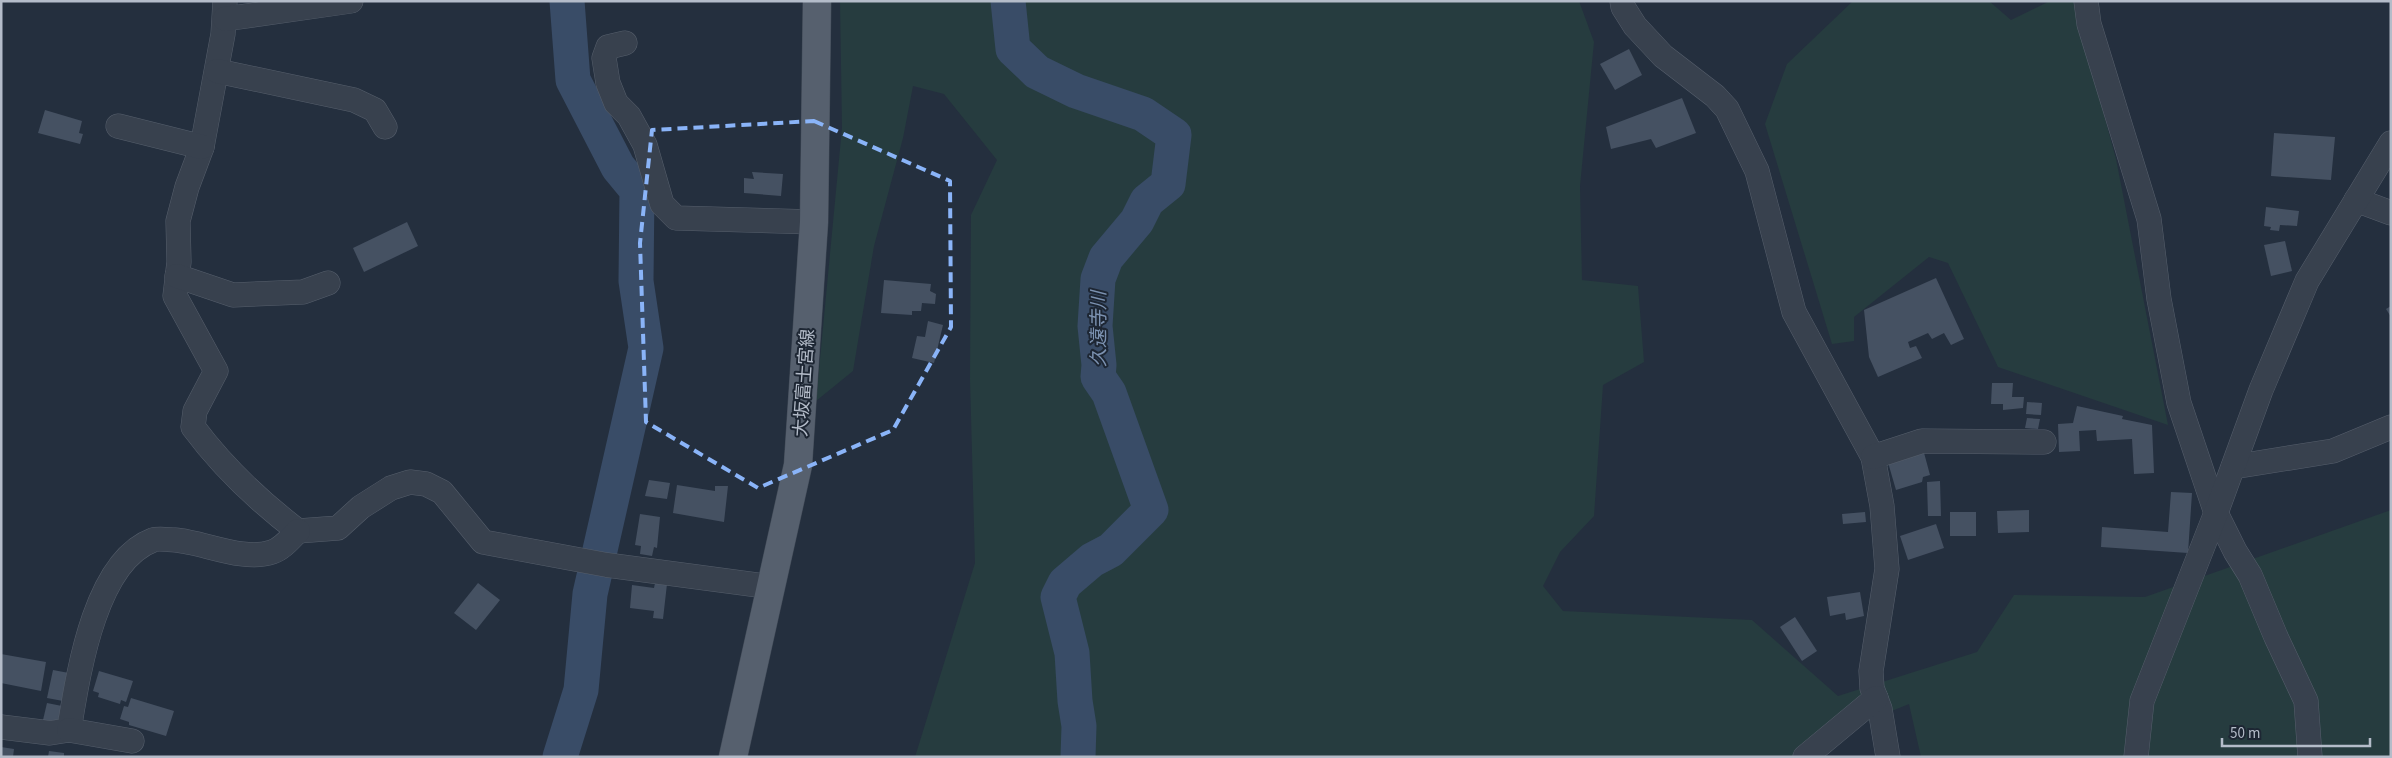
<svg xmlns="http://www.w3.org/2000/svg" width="2392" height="758" font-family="'Source Sans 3','Noto Sans JP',sans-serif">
<rect width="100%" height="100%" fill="#242f3e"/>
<!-- green -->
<g fill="#263c3f">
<polygon points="840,1 1579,1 1594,42 1580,186 1582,280 1638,286 1644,362 1603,385 1594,516 1560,552 1543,586 1563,611 1752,620 1838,696 1977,652 2014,595 2145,597 2391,510 2391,757 1921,757 1909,704 1835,734 1794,757 915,757 975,563 970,379 971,215 997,160 944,94 913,86 903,138 874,246 853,371 816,401 842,128"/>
<polygon points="1853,1 1989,1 2011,20 2050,1 2073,1 2116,159 2168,425 1998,367 1948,263 1929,257 1854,317 1854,341 1832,344 1765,124 1787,64"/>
</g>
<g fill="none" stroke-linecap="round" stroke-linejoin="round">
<!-- river -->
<g stroke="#394c67" stroke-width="35">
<polyline points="1008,1 1013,49 1037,72 1076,91 1143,114 1174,135 1168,184 1147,201 1137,221 1106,258 1098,279 1095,326 1099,365 1098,377 1109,393 1151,510 1111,550 1092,560 1065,583 1058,597 1072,653 1075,701 1079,726 1078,757"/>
<polyline points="560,757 581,690 590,594 646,348 636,281 637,190 618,167 573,80 567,1"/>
</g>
</g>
<!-- building -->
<g fill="#455162">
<polygon points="1629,49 1642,75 1615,90 1600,64"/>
<polygon points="1682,98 1696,133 1656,148 1651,139 1611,149 1606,127"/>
<polygon points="45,110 82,121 79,133 83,134 80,144 38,133"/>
<polygon points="2274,133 2335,137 2331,180 2271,176"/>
<polygon points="752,172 783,174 781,196 744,193 744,178 754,179"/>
<polygon points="2266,207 2299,211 2297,226 2280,225 2279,231 2270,230 2271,227 2264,226"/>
<polygon points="407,222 418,246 364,272 353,248"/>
<polygon points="2285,241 2292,271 2271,276 2264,245"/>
<polygon points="1936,278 1964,339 1951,345 1944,333 1932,339 1928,333 1908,342 1910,348 1916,346 1922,358 1878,377 1869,357 1864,310"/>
<polygon points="884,280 931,284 930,291 936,294 935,304 922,303 921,311 912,311 912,315 881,313"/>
<polygon points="2391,306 2391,317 2386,309"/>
<polygon points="928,321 943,325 934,363 912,358 917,336 925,337"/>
<polygon points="1992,383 2013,383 2012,397 2024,397 2023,408 2003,410 2003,404 1991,404"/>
<polygon points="2027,402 2042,403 2041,415 2026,414"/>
<polygon points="2077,406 2123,416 2122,419 2152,425 2154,473 2134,474 2132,439 2097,441 2096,430 2079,431 2080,451 2059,452 2058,424 2073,423"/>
<polygon points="2027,418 2040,419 2038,429 2025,428"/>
<polygon points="1923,449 1930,475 1923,477 1922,482 1896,490 1887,459"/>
<polygon points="649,480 670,483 667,499 645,496"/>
<polygon points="1940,481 1941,516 1928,516 1927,482"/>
<polygon points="677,485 715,491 715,486 728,486 724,522 673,513"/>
<polygon points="2171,492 2192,493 2188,553 2101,547 2102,527 2168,532"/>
<polygon points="2029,510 2029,532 1998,533 1997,511"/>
<polygon points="1865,512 1866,522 1843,524 1842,514"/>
<rect x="1950" y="512" width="26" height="24"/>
<polygon points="640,514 660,517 657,548 654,547 652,556 640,554 641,546 635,545"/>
<polygon points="1936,524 1944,548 1908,560 1900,536"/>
<polygon points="478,583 500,600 476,630 454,613"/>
<polygon points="655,583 667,584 663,619 653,618 654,611 630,608 632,585 654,588"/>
<polygon points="1860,592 1864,616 1846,620 1845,613 1830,616 1827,597"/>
<polygon points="1795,617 1817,651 1802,661 1780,627"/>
<polygon points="1,654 46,662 41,691 1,683"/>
<polygon points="53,670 69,673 63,701 47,698"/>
<polygon points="99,671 133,681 126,702 121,700 120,704 98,697 99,693 93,691"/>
<polygon points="131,698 174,711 166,736 129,725 129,722 120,719 124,706 128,707"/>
<polygon points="47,703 62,706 57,724 43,720"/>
<polygon points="1,747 14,749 13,757 1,757"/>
<polygon points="49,751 64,753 64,757 48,757"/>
</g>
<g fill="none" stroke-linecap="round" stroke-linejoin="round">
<!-- minor casing -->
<g stroke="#565f6c" stroke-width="25">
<g id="minor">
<path d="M225,1L223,34L202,147L187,187L178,221L179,262L175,296L216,371L195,411L193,427C222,466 260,502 298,531L338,528L361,507L391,488L410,482L426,484L442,492L483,542L607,565L772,587"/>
<polyline points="1622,1 1623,7 1635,26 1663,56 1715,96 1727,109 1757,171 1794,312 1873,457 1882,506 1887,569 1871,671 1872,688 1880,709 1888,757"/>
<polyline points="2086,1 2089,24 2149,219 2159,299 2179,403 2216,513 2235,551 2250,575 2276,637 2306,701 2310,757"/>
<polyline points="225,19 351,1"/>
<polyline points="625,43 608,47 604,58 608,83 616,103 629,116 645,145 662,204 676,218 814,222"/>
<polyline points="217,71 354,100 375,110 385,127"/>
<polyline points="118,126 202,147"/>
<polyline points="2356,200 2391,213"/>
<polyline points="177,276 233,295 303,292 328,283"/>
<polyline points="1873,457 1922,441 2044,442"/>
<polyline points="2233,467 2333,451 2391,427"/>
<path d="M1,727L50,733L69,730C78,676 94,562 153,540C159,538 169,540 175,540C203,542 244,562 272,552C282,549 291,538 298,531"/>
<polyline points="69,730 132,741"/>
<polyline points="1805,757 1876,698"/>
<polyline points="2136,757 2142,701 2216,513 2261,390 2307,281 2391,143"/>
</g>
</g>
<!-- major casing -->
<g stroke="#414a57" stroke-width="29">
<polyline id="major" points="733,757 798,465 814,222 817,1"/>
</g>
<!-- minor -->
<use href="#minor" stroke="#38414e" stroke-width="24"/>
<!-- major -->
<use href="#major" stroke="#56606e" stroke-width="28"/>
</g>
<!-- marked area -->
<path fill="none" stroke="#8ab4f8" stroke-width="4" stroke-dasharray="10 6" stroke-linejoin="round" d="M814,121L950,181L951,327L893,430L758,488L646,422L640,243L652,130Z"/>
<g text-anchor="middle" stroke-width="4" stroke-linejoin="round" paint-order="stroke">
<!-- street labels -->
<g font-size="18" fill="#b4bcc9" stroke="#1d2633">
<text transform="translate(804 383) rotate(-86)" y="6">大坂富士宮線</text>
</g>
<!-- water labels -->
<g font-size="19" font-style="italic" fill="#7c92b1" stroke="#1d2633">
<text transform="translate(1098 329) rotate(-90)" y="7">久遠寺川</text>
</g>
</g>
<!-- border -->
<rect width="2392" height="758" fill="none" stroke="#b4bcc9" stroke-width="5"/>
<!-- scale -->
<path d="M2222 738v8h148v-8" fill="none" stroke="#b4bcc9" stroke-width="2.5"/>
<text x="2230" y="738" font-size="15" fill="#b4bcc9" stroke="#1d2633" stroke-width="4" paint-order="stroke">50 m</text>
</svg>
